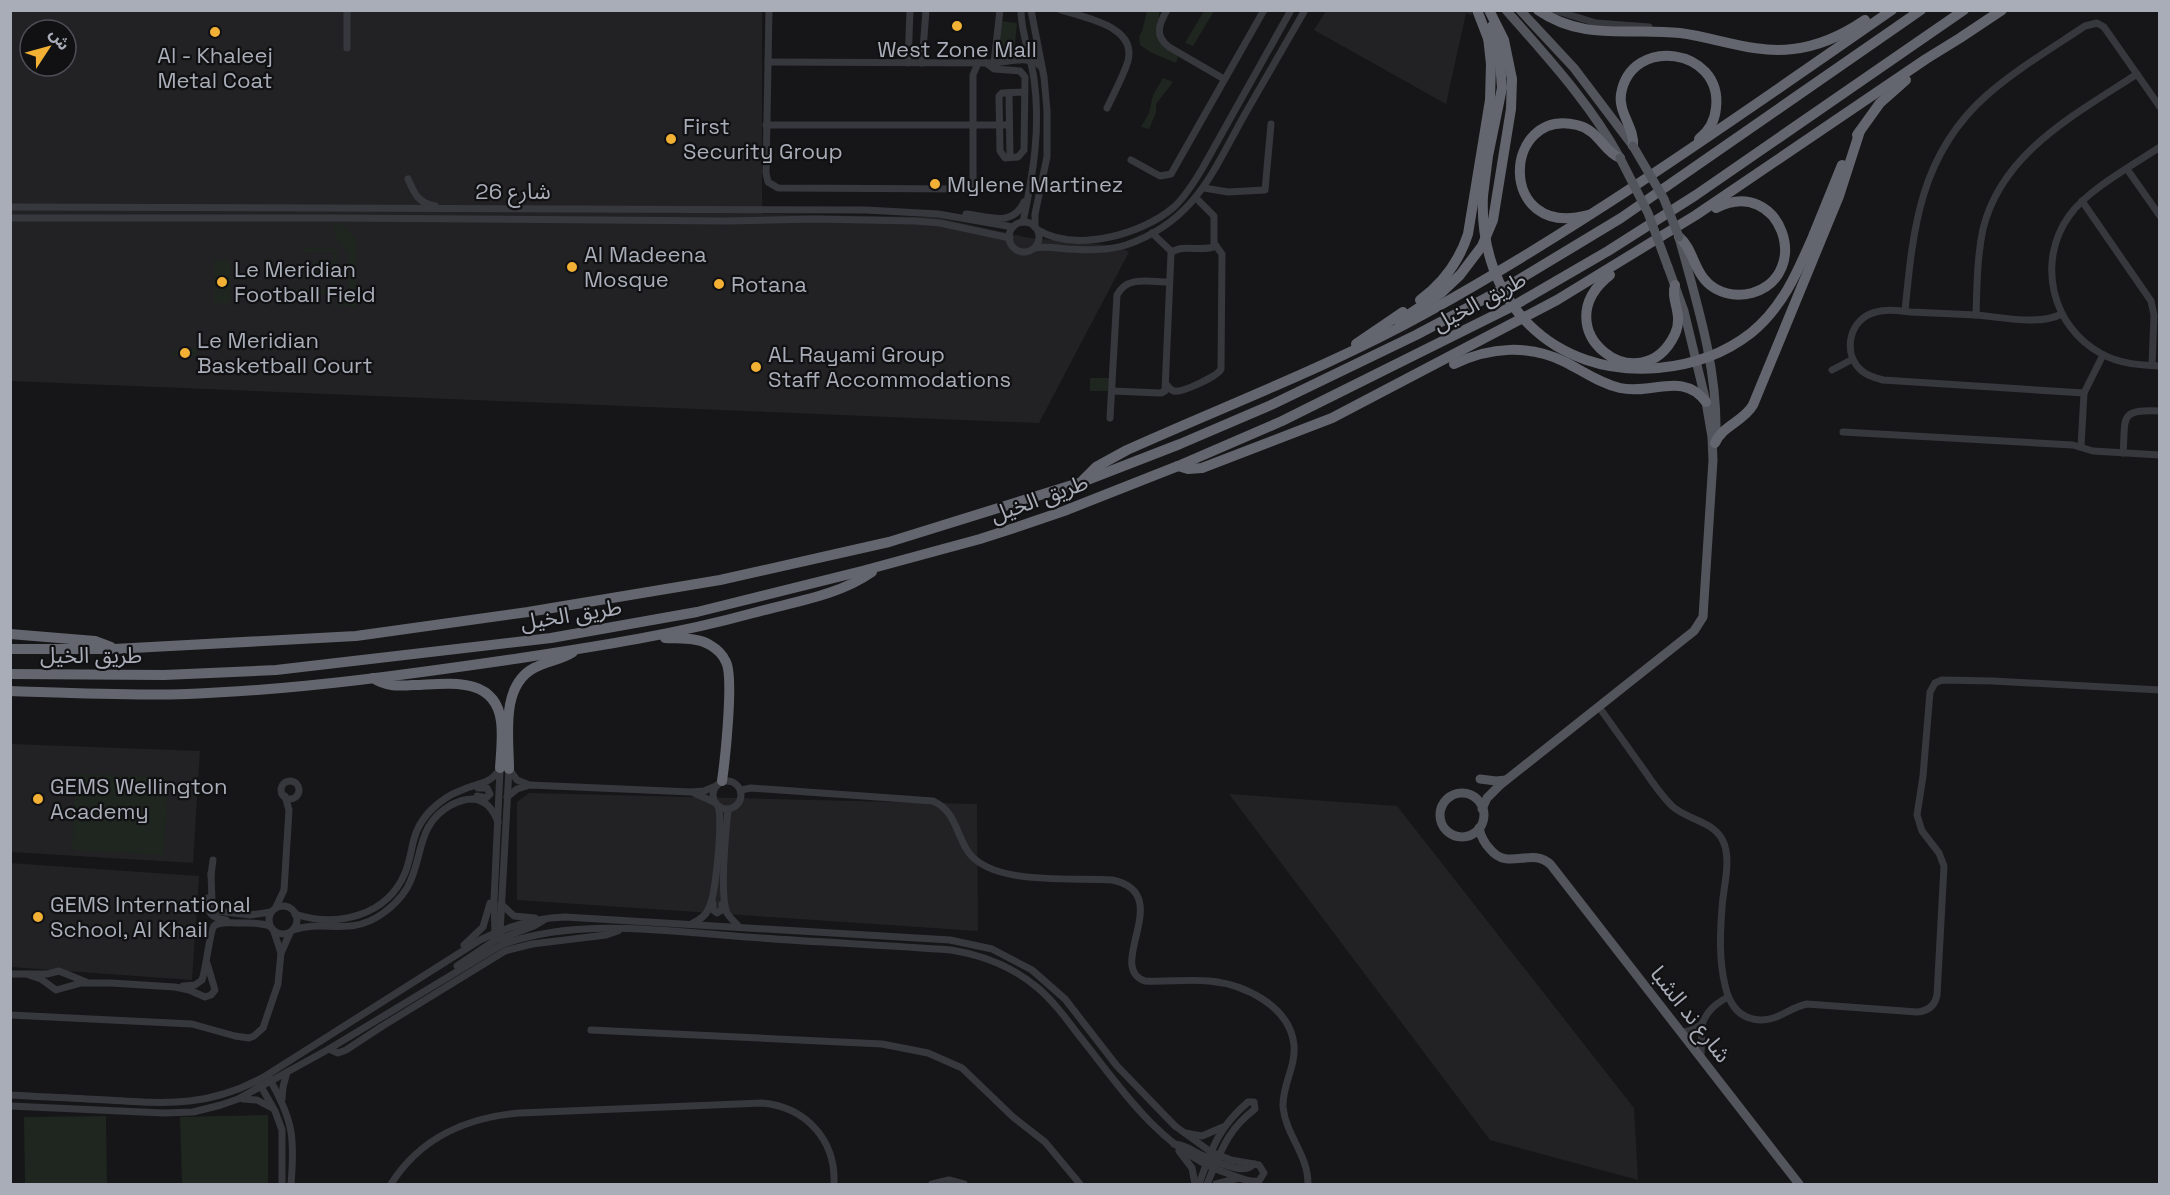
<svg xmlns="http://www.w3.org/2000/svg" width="2170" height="1195" font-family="'Space Grotesk','Noto Sans Arabic',sans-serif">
<rect width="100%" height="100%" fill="#161618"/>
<!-- built -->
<g fill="#222225" fill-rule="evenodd">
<path d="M10,11H762V214L935,217L1030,238L1118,246L1129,252L1039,423L11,381ZM30,30H66V66H30Z"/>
<polygon points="1326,11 1472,11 1472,15 1466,13 1446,104 1314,30"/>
<polygon points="11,744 200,751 193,863 11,852"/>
<polygon points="529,793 977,804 978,931 517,900 517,802"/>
<polygon points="1229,794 1397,806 1634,1108 1638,1180 1490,1140"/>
<polygon points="10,863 199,876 192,980 11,967"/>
</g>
<!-- green -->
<g fill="#1e261f">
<polygon points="1147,11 1159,11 1159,38 1179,55 1176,63 1152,53 1140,45 1139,37 1142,31"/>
<polygon points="1204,11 1214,11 1193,46 1185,43"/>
<polygon points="1000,21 1017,23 1014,54 1003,53 997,49"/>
<polygon points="1163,78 1173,82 1156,104 1156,113 1149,129 1141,127 1149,113 1153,95"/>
<polygon points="333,220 347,228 356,240 357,307 338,306 349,291 349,254 336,239"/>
<polygon points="303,248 337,249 337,279 311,276 312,263 334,261 333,252 303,252"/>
<polygon points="214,260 230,261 231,303 214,303"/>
<polygon points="334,281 337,282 338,291 335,294 303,294 302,289 333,290"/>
<polygon points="197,348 197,356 172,356 173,350"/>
<rect x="1090" y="378" width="19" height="13"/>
<polygon points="76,774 168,777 164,855 72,850"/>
<polygon points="268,1115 268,1184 182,1184 180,1117"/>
<polygon points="106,1116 107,1184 25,1184 24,1117"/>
</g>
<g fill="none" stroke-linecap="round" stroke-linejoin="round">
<!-- minor -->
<g stroke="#37383d" stroke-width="7">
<polyline points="769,10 766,173 768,182 778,188 968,189 973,182 973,75 978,63"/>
<path d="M1021,10C1021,34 1031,56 1034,79C1041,128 1033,174 1023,222"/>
<polyline points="1031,10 1044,77 1047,110 1047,157 1035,214 1035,227"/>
<path d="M1061,10C1085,18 1137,26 1128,61C1123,77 1114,93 1107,108"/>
<path d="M1167,10C1159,24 1154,36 1169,47L1224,79"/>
<polyline points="1554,10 1596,23 1649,27"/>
<polyline points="347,48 347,10"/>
<path d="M768,62L994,63C1009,62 1032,54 1042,68"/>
<polyline points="908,63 910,10"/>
<polyline points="922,63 926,10"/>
<polyline points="986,63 994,69 1020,71 1025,77 1024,150 1018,157 1005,158 1000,151 999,96 1002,93 1024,92"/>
<polyline points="994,63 1000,10"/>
<polyline points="1009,93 1010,157"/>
<polyline points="766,125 1009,125"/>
<path d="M2160,147C2133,165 2087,190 2069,216C2036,262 2052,328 2102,354C2120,364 2139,365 2160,366"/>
<polyline points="1131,160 1160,176 1171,174 1264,10"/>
<polyline points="2127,169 2160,216"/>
<path d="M408,179C414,193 418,203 435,206"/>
<polyline points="1204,188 1228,192 1265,190 1271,124"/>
<polyline points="2082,201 2151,301 2154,315 2152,365"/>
<polyline points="10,207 866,210 938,214 1013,227"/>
<path d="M966,214C989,216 1012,228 1024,202"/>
<polyline points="10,218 334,218 727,221 814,219 915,221 940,223 1010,238"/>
<circle cx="1024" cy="237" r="15"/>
<path d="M1038,230C1076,253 1143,234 1174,207C1186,196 1194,182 1202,169L1291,10"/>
<polyline points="1152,233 1171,251"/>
<path d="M1035,248C1045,246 1056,248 1067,249C1086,250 1107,251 1126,245C1195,221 1212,173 1245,114C1265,79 1285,45 1305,10"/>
<path d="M1905,311C1913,228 1920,154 1987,95C2017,69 2052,48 2085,26L2097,23L2104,27L2160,107"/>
<path d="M2062,314C2037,326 2002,317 1976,315C1954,314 1933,313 1911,312C1898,311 1883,308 1870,314C1848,324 1843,355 1862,371C1868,376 1875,378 1883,380L2084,393"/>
<path d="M1976,315C1977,286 1977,257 1983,229C2002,152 2076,114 2137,74"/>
<polyline points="1832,370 1853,359"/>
<path d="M1167,385C1169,388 1170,390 1174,391C1182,393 1218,376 1221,369L1222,254L1214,243V216L1196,198"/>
<path d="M1112,391L1161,393L1165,391L1171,253C1182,243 1202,253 1216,246"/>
<path d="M1110,418L1117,295C1127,275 1150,282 1169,282"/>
<polyline points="1843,432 2073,445 2093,451 2160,455"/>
<polyline points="2081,447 2084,393 2103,355"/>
<path d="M2123,453C2126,417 2118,409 2160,411"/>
<path d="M1599,707C1614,728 1629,749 1644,770C1652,782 1661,795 1672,806C1687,820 1714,821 1723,841C1732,860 1723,888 1722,908C1720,934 1719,960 1725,985C1729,1004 1739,1019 1760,1020C1778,1021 1790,1007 1807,1004L1917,1012C1928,1011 1935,1006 1937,995L1944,866L1939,853L1922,831L1917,815L1923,776L1930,692L1935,683L1942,680L1993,681L2160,690"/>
<polyline points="509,769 517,780 527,784"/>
<circle cx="727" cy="795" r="14"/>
<circle cx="290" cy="790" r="9"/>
<path d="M741,790L751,788L933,801C956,811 956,835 969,853C994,886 1073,877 1112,880C1177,893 1104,967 1145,981C1167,982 1188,979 1209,981C1244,984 1290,1006 1294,1045C1296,1067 1282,1085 1283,1107C1286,1136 1308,1154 1308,1184"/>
<polyline points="694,793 714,802"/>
<polyline points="477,796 486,798 490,794 487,788 478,788"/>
<polyline points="507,797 517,789 530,785 691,792 704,791 716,786"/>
<path d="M728,810C726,831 719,894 727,913C730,918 735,922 739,927"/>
<polyline points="211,873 212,902 217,911 250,915 271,912"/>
<polyline points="211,875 213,860"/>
<path d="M208,898C207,913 211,918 226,920"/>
<polyline points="713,903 713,910 717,913 722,910 722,904"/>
<polyline points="501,904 514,916 535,918"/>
<circle cx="283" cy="920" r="14"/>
<polyline points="276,907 284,890 289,810 285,796"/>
<path d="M295,914C337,928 387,916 405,873C415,848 409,833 431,810C440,801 451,794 462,790C478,783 492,784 500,768"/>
<path d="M693,923C700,920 706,915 709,908C716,893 723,820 718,806"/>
<path d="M293,930C325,919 349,937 382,914C392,907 401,898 407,888C424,859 415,825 451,805C457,802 465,799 472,799C487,800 493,810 498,822"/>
<polyline points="495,936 494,900 500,770"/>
<polyline points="502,943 502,938 534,926 544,920"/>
<polyline points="464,945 483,927 490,903"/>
<polyline points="281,953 290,933"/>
<polyline points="457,966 497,939 500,933 509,769"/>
<polyline points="10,974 47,974 59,971 86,982"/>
<polyline points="29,975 41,979 56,990 81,983 111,983 175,987 189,990 205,997 211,995 215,990 207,963"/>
<path d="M183,986L195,985L202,980C206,969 210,930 214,926C220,921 230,923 237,923C248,923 259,922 270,926"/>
<polyline points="10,1015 192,1024 235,1036 249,1038 254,1036 263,1028 278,984 281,953 274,932"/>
<polyline points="591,1030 882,1044 928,1053 962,1068 1013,1117 1045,1142 1080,1184"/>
<polyline points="1681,1033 1692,1030 1702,1024"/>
<polyline points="329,1049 338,1053 346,1050 381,1027 505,951 532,944 606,935 618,931"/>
<path d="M1701,1058L1702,1024C1707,1011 1715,1004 1728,997"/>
<path d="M269,1078C293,1120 295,1137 291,1184"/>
<polyline points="259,1083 275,1111 282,1130 282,1184"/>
<path d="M10,1095C43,1097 75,1098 107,1100C168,1104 212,1107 267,1075L480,940C506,927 536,918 565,917L950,940L992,949L1032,970L1065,999L1117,1066L1175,1126L1211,1152L1231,1160L1259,1165L1264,1173L1259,1181C1250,1183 1238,1177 1229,1174C1161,1152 1120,1086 1077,1033C1065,1017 1053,1001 1038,988C1013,967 983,955 951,950C883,945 814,942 746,937C667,931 576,917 501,945L329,1049L238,1099L221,1105L193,1112L164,1113L10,1106"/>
<polyline points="243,1099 257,1100 272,1108"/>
<polyline points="282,1099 283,1087 287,1072"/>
<polyline points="1185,1133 1202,1136 1223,1127"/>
<path d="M1174,1144C1189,1144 1199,1158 1213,1158"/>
<polyline points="1179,1151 1192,1168 1195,1184"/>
<path d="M1214,1162C1227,1164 1243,1175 1254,1164"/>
<path d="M391,1184C420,1138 467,1117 520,1113L762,1103C806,1107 836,1140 834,1184"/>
<polyline points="932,1184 949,1180 964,1184"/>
<path d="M1199,1184C1212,1148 1218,1128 1248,1102H1254L1255,1109C1226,1131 1221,1152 1207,1184"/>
<polyline points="1216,1184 1239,1178"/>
</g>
<!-- major -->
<g stroke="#53555c" stroke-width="9">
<path d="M1506,10C1547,57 1590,103 1620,158"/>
<polyline points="1520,10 1574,68 1633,146"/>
<path d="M1679,237C1696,301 1717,364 1716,432"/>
<polyline points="1480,779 1496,781 1506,780"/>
<circle cx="1462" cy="815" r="22"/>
<polyline points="1482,809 1487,798 1500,785 1694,631 1703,617 1713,460 1712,437 1706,402 1684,311 1668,267"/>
<path d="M1479,828C1481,837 1484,843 1490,849C1508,872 1532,846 1551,865L1799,1184"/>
</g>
<!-- highway -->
<g stroke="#63666e" stroke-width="10">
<polyline points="1477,10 1489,41"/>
<path d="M1538,10C1585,42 1629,27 1680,33C1718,38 1755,54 1793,49C1820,46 1843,35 1865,20"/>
<polyline points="1857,135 1880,103 1906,80"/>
<path d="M1633,146C1635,128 1618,113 1621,94C1631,35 1723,48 1716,108C1715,120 1709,131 1699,139"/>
<polyline points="1483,196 1488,156 1502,88 1500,61 1492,26"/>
<path d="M1588,215C1496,240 1502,107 1577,125C1599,130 1603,151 1620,158"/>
<polyline points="1814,234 1842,165"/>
<path d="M1679,237C1695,250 1693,276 1716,289C1727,295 1740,296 1752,293C1814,275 1781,175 1716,208"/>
<path d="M1610,275C1541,329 1641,406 1675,334C1684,314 1670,300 1675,285"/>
<path d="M1420,300C1443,283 1459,262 1468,234L1490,100L1491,64L1488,37"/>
<polyline points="1399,321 1441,293 1460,275 1482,246 1493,220 1511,109 1512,79 1504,40 1489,10"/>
<polyline points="1356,344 1403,312"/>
<path d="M1454,364C1490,347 1529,344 1565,362C1583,371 1599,383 1620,388C1652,395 1683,371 1706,402"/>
<path d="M1715,443C1723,425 1743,422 1753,405L1839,196L1860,131"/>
<polyline points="1178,466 1188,469 1202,468 1332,418 1557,300 1696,215 1926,59 1960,38 2002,10"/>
<path d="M1083,480L1096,467L1127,450C1227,405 1331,366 1428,312C1590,222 1740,115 1892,10"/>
<polyline points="10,634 95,641 111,647"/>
<path d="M665,638C680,639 697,637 710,645C717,649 723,655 726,662C734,677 725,760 722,781"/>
<polyline points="10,649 114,649 356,636 528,612 720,580 889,542 1082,482 1180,444 1271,405 1416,335 1505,288 1621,218 1921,10"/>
<polyline points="10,674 164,675 276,670 551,638 697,612 862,571 980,539 1020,526 1064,511 1178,466 1282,421 1515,305 1608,251 1696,195 1964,10"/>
<path d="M373,678C386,687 399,686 414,685C447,684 495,675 501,721C503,736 501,752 500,768"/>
<path d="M10,691C69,693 128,696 187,694C299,690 411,674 521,658C599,646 677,634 753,613C792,602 838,596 872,572"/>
<path d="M509,769C509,737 500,686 534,668C547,661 561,660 573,652"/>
</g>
<!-- major-bridge -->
<g stroke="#53555c" stroke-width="9">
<polyline points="1633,146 1664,199 1679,237"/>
<polyline points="1620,158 1648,213 1668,267"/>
</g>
<!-- highway-bridge -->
<path stroke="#63666e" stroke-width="10" d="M1483,196C1478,301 1553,377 1658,368C1692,365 1724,354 1751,333C1783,307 1798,271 1814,234"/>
</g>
<!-- markers -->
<g fill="#f2b134" stroke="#111113" stroke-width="2">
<circle cx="957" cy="26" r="6"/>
<circle cx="215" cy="32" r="6"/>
<circle cx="671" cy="139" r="6"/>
<circle cx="935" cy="184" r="6"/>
<circle cx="572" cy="267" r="6"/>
<circle cx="222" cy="282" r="6"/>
<circle cx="719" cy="284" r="6"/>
<circle cx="185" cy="353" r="6"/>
<circle cx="756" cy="367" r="6"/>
<circle cx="38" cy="799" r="6"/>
<circle cx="38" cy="917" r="6"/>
</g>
<g text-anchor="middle" stroke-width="4.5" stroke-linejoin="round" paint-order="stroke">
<!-- poi labels -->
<g font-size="22" fill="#a8adb8" stroke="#111113" text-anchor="start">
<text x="957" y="57" text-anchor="middle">West Zone Mall</text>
<text x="215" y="63" text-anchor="middle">Al - Khaleej<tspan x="215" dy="25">Metal Coat</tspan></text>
<text x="683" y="134">First<tspan x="683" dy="25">Security Group</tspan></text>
<text x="947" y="192">Mylene Martinez</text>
<text x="584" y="262">Al Madeena<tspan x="584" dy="25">Mosque</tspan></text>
<text x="234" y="277">Le Meridian<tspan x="234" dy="25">Football Field</tspan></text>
<text x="731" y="292">Rotana</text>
<text x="197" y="348">Le Meridian<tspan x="197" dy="25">Basketball Court</tspan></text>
<text x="768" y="362">AL Rayami Group<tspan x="768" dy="25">Staff Accommodations</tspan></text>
<text x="50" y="794">GEMS Wellington<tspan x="50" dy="25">Academy</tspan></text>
<text x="50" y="912">GEMS International<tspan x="50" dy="25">School, Al Khail</tspan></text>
</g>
<!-- street labels -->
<g font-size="22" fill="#a8adb8" stroke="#111113">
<text x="513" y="199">شارع 26</text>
<text transform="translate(1479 301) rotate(-28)" y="8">طريق الخيل</text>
<text transform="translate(1039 498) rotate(-20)" y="8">طريق الخيل</text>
<text transform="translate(571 614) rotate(-9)" y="8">طريق الخيل</text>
<text x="91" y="663">طريق الخيل</text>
<text transform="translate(1691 1014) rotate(52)" y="8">شارع ند الشبا</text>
</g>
</g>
<!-- border -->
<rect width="2170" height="1195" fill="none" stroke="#a8adb8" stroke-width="24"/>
<!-- north arrow -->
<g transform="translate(48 48) rotate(54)"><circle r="28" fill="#111113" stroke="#4d4f55" stroke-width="1.5"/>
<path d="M0-4.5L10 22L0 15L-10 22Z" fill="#f2b134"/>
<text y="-9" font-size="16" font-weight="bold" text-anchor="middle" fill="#a8adb8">ش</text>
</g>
</svg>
